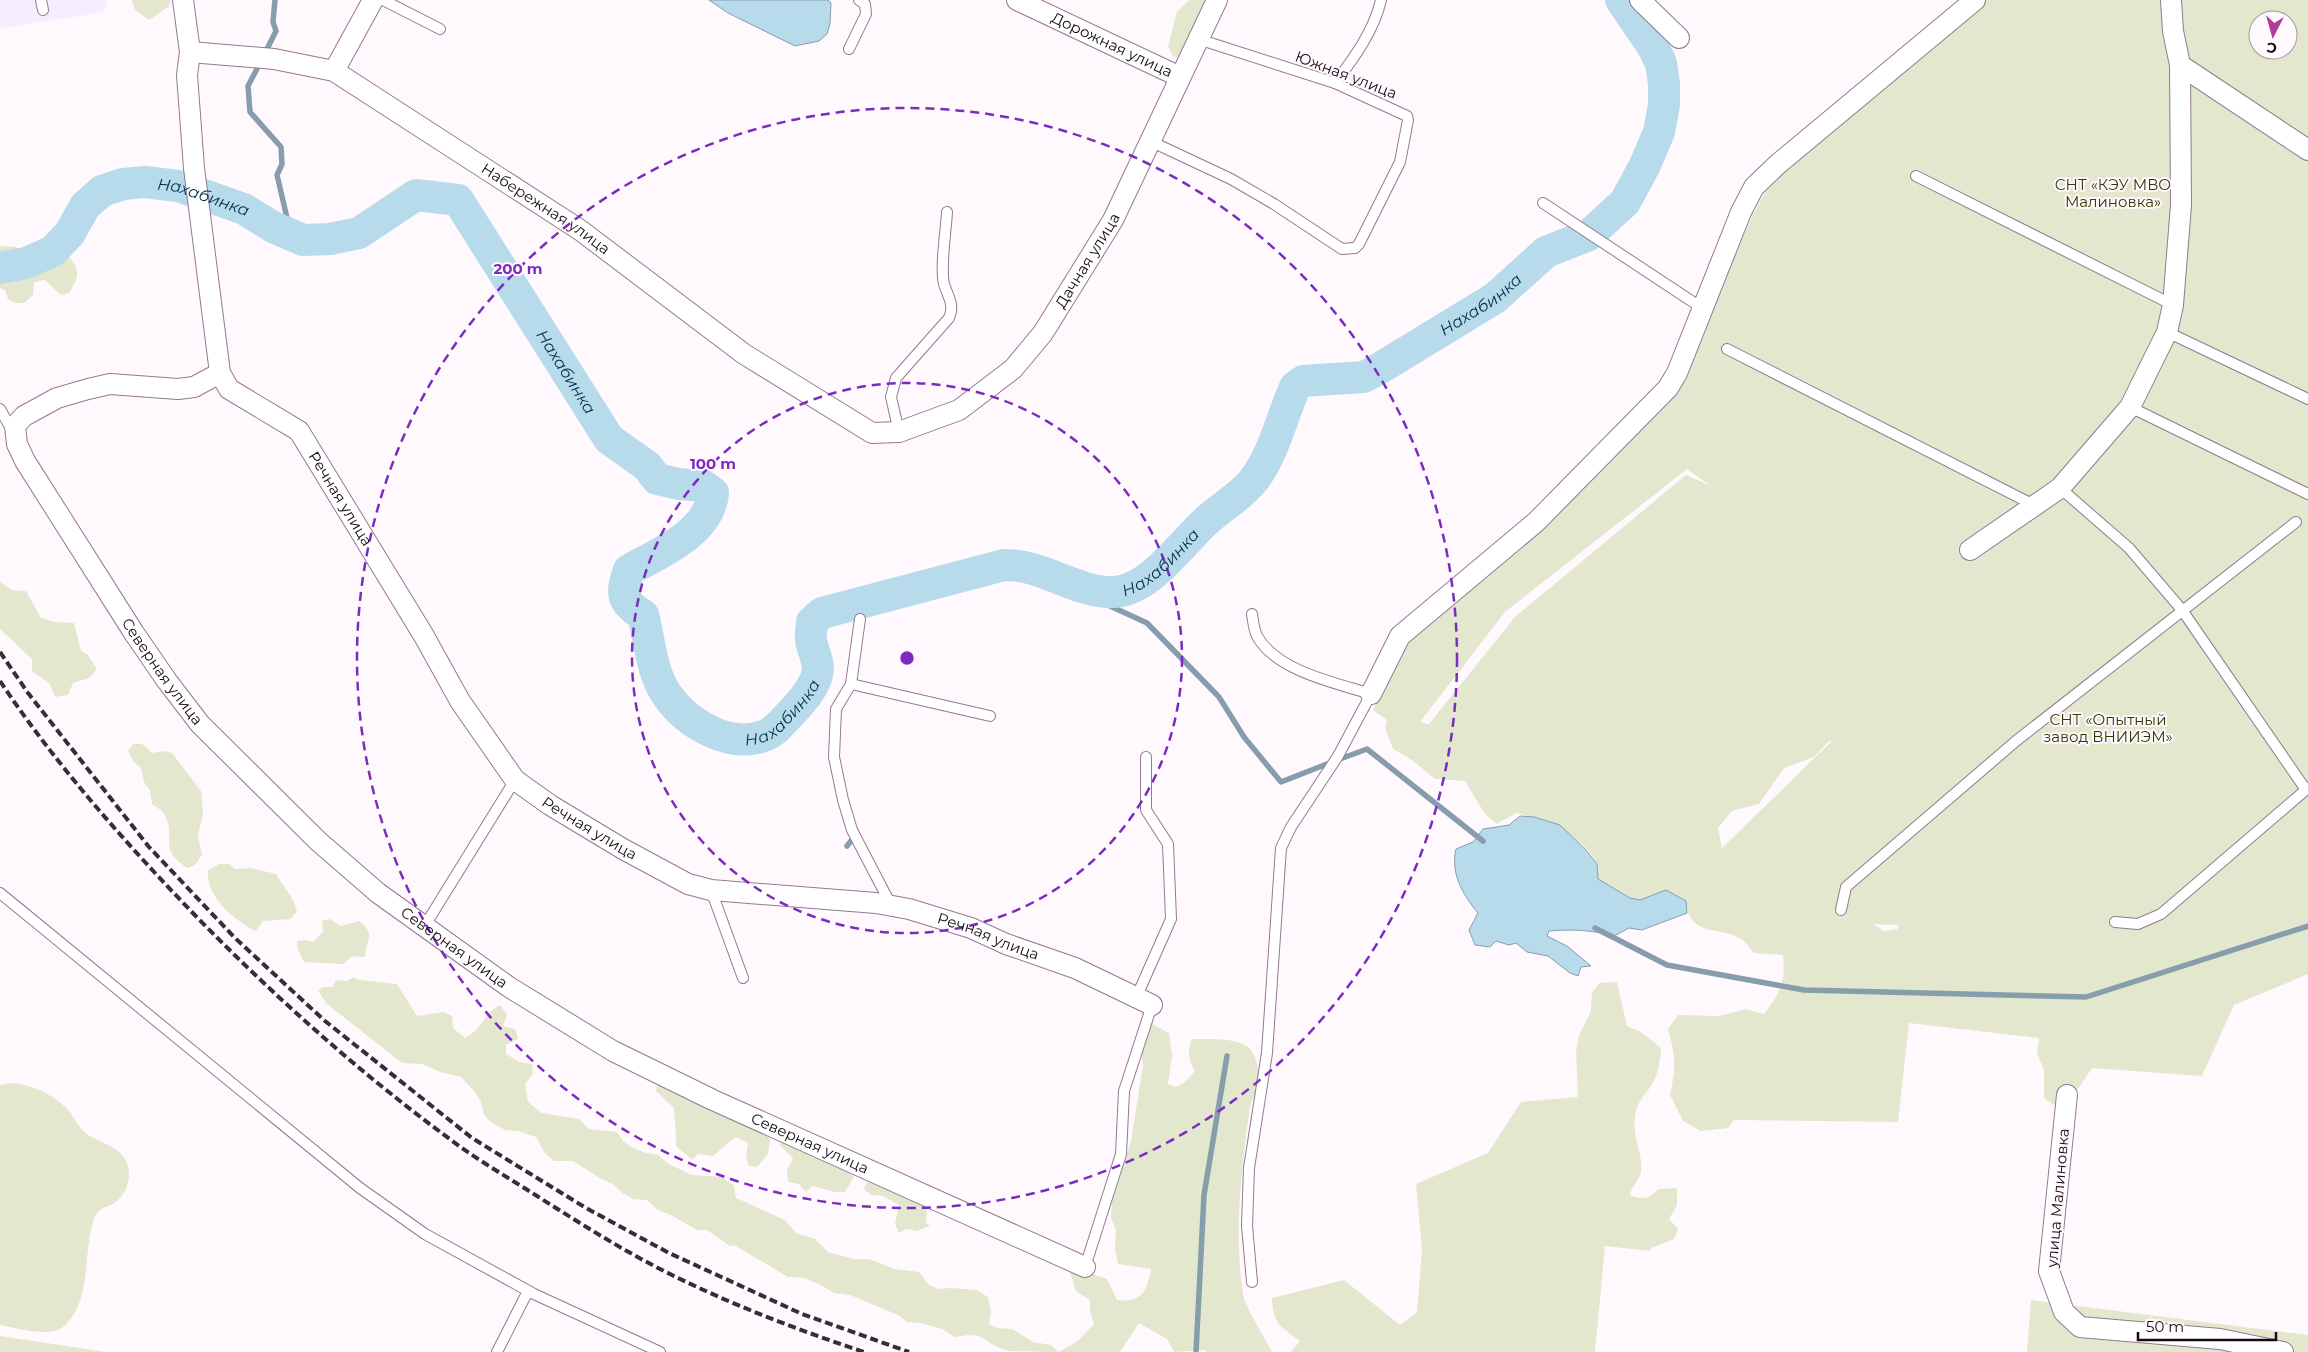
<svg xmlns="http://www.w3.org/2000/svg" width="2308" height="1352" font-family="Montserrat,sans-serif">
<rect width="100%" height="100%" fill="#fff9fe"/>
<!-- industrial -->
<polygon fill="#f6edfe" points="0,0 108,0 104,12 0,29"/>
<!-- green -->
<g fill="#e2e7ce" fill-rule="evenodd">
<polygon points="132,0 171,0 169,6 149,20 135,10"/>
<polygon points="1189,0 1209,0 1181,58 1173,56 1168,46 1177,12"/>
<path d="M1985,0H2308V974L2234,1005L2202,1076L2092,1068L2074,1095L2066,1113L2044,1098V1070L2037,1053L2039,1038L1909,1023L1898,1122L1734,1120L1728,1128L1701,1131L1683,1121L1670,1095C1676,1067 1676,1057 1668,1029L1678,1015L1719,1016L1746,1009L1764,1014C1780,993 1786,982 1783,955L1754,953C1750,949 1746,941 1741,939C1718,925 1689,938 1686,901L1654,894L1640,900L1630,898L1598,879C1597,875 1598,868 1597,864C1587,838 1541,818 1516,813L1497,824L1485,814L1465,781L1435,779L1412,760L1393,749L1385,728L1387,720L1373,710L1403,645L1544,526L1701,338L1745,231L1767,188ZM2258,20H2288V50H2258ZM1687,469L1711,486L1686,475L1515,617L1429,724L1420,722L1505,612ZM1829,741H1832L1722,848L1718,828L1732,811L1759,804L1784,768L1814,757ZM1873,924L1898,925V929L1884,931Z"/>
<path d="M0,246L15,247L27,254L40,252L70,258C81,273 78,277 69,293L61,295L45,280L34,282L33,295L24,303H15L8,299L5,290L0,288Z"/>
<polygon points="0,582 12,590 26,591 41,618 55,622 74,623 81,651 88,655 97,669 89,678 73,683 68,695 55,697 50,684 32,671 32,659 0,629"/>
<path d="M133,744H142L152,753L165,751L172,753L201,791L203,813L198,836L202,855L195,865L188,868C156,850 178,836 164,814C162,810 156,807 152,804L150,790L144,782L141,768L133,761L128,751Z"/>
<path d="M219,864H229L235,869L251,868L276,874C284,888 293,895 297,912L290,919L263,921L256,931C235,921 205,896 208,870Z"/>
<path d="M330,919L341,926L359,921C378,936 365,939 365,957L352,956L343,964L304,962L298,950L297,941L306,940L313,942L323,932L322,921Z"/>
<path d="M353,977L360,980L397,984L417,1016L444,1012L452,1016L453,1028L465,1038C485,1027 481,1016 500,1005L507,1015L503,1026L515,1029L518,1039L506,1045V1054L520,1062L532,1064L533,1074L525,1084L528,1102L542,1113L579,1119L589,1129L617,1132L624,1142L633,1148L646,1153L659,1155L667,1163L692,1175L722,1177L734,1186L736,1198L785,1220L796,1233L815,1239L828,1252L854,1259H869L895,1269L919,1272L929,1285L939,1289L951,1288L976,1290L988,1297L991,1313L989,1324L997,1328L1012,1329L1033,1342L1051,1345L1058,1352C1043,1352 1025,1352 1010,1351C982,1345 989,1330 955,1337L942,1329L920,1323L907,1322L898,1315L850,1295L834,1293L821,1285L804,1278L788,1277L736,1246H730L707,1230H697L671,1215L658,1210L647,1200L633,1199L621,1192L613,1184L601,1179L573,1161H554L544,1152L536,1137L518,1131L505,1130L492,1123L484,1115L481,1102L475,1092L461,1077L440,1072L422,1064L402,1063L327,1004L318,991L322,987H332L336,980L347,981Z"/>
<path d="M1617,982L1627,1026L1641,1032L1661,1048C1660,1060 1659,1072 1653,1082C1647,1094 1640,1097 1636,1111C1630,1135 1643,1149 1641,1172C1640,1180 1631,1186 1630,1195C1642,1200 1650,1199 1658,1189L1677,1188V1205L1669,1219L1678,1229L1674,1239L1651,1248L1650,1251L1605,1246L1595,1352H1291L1300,1341C1280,1326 1273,1324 1272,1298L1344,1280L1400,1325L1417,1312L1422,1250L1416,1184L1488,1153L1521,1102L1578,1097L1576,1052L1579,1035L1591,1011L1592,992L1600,983Z"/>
<path d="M1152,1024L1169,1033L1172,1056L1168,1084L1176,1087L1185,1082L1195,1071C1188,1059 1187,1052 1192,1039C1206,1039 1243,1037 1251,1050C1256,1058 1261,1073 1260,1083C1259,1091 1251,1098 1250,1107C1241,1169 1234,1232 1243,1294C1245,1307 1265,1338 1272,1352H1206L1205,1350L1174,1352L1167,1339L1139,1323L1120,1352H1059L1078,1341L1094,1324L1090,1312V1300L1076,1291L1069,1270L1090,1273L1107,1279L1117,1300C1141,1303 1147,1292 1151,1269L1118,1264L1115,1248L1116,1230L1111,1218L1112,1202L1131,1141L1143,1065L1140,1049L1144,1030Z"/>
<path d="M658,1080L757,1125L770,1139L768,1154L757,1167L749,1166L746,1156L748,1143L735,1137L713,1156L698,1154L692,1160L676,1146C677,1132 674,1121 674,1108L656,1091Z"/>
<path d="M12,1083C33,1085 55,1095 69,1111C75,1119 80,1130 88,1135C101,1143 121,1147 127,1163C132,1176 127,1193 117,1201C108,1209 100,1205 94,1219C82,1253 93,1301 63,1327C50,1338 16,1328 0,1325V1085Z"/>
<path d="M782,1139L832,1166L846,1170L854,1177L845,1192C833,1194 824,1188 812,1186L806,1192L799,1184L788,1182L787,1171L793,1158L780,1145Z"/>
<path d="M867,1182C887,1188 914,1192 927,1209L926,1223L930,1226L917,1231L906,1229L899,1233L895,1224L899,1205L883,1196L871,1195L864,1189Z"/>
<polygon points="2031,1300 2308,1335 2308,1352 2027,1352"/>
<polygon points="0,1336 106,1352 0,1352"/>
</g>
<!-- water -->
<g fill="#b8dbec" stroke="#879dac">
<polygon points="709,0 828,0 831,3 830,24 827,34 819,41 795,46 728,13"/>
<path d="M1520,816L1534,817L1560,825L1586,850L1597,864L1598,879L1630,898L1640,900L1666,890L1686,901L1687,913L1642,930L1629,928L1614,936C1592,930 1571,929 1549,931L1547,936L1567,946L1591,966L1581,967L1578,976L1570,973L1548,956L1527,952L1516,943L1509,945L1496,941L1490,947L1475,945L1469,930L1478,913C1463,895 1450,873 1456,849L1473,842L1483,829L1509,825Z"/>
</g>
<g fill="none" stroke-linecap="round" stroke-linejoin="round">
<!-- stream -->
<g stroke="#879dac" stroke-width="5.5">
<polyline points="264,55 276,31 273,22 275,0"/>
<polyline points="260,63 248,86 250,112 281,147 282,164 277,175 291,235"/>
<polyline points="1021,565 1147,623 1219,697 1244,737 1281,782 1327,764"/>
<polyline points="1340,759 1367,749 1483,841"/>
<polyline points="847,846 854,837"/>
<polyline points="1595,928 1667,965 1804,990 2086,997 2308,926"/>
<polyline points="1196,1352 1204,1195 1227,1056"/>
</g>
<!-- river -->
<path stroke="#b8dbec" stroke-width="32" id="s1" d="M0,268L26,263L53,251L70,233L85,206L102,191L123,184L145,182L178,186L244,209L273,227L303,240L330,239L359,233L416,195L458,200L609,439L647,466L657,479L679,484L704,486L713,493C710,532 660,553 629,570C621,593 621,602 643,615C650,641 651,672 667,695C687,724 731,750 766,735C776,731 784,720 792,712C802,701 813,689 817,675C821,661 811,650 811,638C810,633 812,627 812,622L822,613L1004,565C1043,564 1075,593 1114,592C1150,590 1182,543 1206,521C1221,507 1240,497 1253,481C1274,454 1281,419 1295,387L1303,381L1364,377L1377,370L1495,298L1546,252L1589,235L1625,202L1645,165L1659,132L1664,105V84L1661,63L1653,47L1621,0"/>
<!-- lane casing -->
<g stroke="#937992" stroke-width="12">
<g id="lane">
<polyline points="41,0 43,10"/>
<polyline points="383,0 440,29"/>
<polyline points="849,49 866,14 865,4 859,0"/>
<path d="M1335,83C1354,58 1374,31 1381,0"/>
<polyline points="1150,141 1231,179 1274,204 1342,249 1355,248 1359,244 1400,162 1408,120 1407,116 1335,83 1198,39"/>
<polyline points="1916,176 2173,305"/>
<polyline points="1543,203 1702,308"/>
<polyline points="2167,332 2308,399"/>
<polyline points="1727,349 2034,505"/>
<polyline points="2130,407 2308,494"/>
<polyline points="0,409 13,432"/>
<path d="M899,432L891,397L896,378L949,318C955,305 948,297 944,284C940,267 946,231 947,212"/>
<polyline points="2060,488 2129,548 2182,610 2306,790"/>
<path d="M1252,614C1253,621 1254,630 1257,636C1276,671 1336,683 1371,694L1338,756L1291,827L1281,848L1267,1053L1249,1168L1247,1226L1252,1282"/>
<polyline points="860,619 851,684 836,709 834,757 843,800 852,830 891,905"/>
<polyline points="851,684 990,716"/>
<polyline points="711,890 743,978"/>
<polyline points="0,893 360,1188 425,1234 534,1294 660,1352"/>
<polyline points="1841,910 1846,887 2016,741 2296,522"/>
<polyline points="2115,922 2138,924 2161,914 2308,788"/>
<polyline points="424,927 515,780"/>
<polyline points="1136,998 1171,919 1168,844 1146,810 1146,757"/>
<polyline points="1085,1267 1121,1154 1124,1091 1152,1005"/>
<polyline points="497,1352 528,1291"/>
</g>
</g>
<!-- street casing -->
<g stroke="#937992" stroke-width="22">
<g id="street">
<path id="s2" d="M183,0L190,52L187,75L194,168L220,373L229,389L299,431L424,636L460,701L515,780L550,805L623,849L688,884L711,890L876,903L909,909L971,928L1006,944L1075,968L1152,1005"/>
<path id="s3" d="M1017,0L1180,77"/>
<polyline points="1640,0 1679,38"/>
<polyline points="2171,0 2173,31 2180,65 2308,150"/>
<path id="s4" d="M190,52L274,59L334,71L580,230L744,354L872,433L899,432L959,410L1013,369L1043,333L1113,220L1217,0"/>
<polyline points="334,71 373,0"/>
<path id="s5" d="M220,373L194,387L178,389L110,384L88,389L57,398L24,416L15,426L17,444L25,461L134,633L167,681L200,724L318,841L378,893L509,987L613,1051L713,1100L1085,1267"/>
<polyline points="1970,550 2060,488 2130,407 2167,332 2173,305 2181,205 2180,65"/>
<polyline points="1371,694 1400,636 1536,522 1668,388 1677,373 1741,212 1754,187 1778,164 1975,0"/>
<polyline points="2067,1095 2049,1271 2064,1312 2080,1327 2220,1339 2283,1352"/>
</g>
</g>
<!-- lane -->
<use href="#lane" stroke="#fff" stroke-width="10"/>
<!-- street -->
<use href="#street" stroke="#fff" stroke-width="20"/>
<!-- rail -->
<g stroke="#362d36" stroke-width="4" stroke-dasharray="8 4" stroke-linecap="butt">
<polyline points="0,652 28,693 149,847 235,938 325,1021 472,1138 586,1208 669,1253 802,1314 909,1352"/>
<path d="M0,681C54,762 121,838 189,909C273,996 364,1077 462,1148C486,1165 512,1180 537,1196C578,1222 619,1248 662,1270C727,1303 795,1329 864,1352"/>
</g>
</g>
<!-- distance rings -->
<g fill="none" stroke="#7b2cbf" stroke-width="2.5" stroke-dasharray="9 6">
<circle cx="907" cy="658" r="275"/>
<circle cx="907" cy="658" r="550"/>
</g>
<g text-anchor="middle" stroke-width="4" stroke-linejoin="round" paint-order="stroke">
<!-- street labels -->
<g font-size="15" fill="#150b15" stroke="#fff9fe">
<text dy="5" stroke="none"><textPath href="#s3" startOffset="105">Дорожная улица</textPath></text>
<text transform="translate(1346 75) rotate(21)" y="5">Южная улица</text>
<text dy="5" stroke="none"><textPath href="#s4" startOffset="398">Набережная улица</textPath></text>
<text dy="5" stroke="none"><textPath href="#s4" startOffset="1085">Дачная улица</textPath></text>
<text dy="5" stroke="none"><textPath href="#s2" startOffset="555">Речная улица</textPath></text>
<text dy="5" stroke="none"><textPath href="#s5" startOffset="508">Северная улица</textPath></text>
<text dy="5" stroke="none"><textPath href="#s2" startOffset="975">Речная улица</textPath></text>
<text dy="5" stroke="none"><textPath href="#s2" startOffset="1395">Речная улица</textPath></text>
<text dy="5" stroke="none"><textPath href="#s5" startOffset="912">Северная улица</textPath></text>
<text dy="5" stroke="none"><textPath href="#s5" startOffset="1319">Северная улица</textPath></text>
<text transform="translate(2058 1198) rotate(-85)" y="5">улица Малиновка</text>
</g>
<!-- park labels -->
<g font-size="15" fill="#323800" stroke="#fff9fe">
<text x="2113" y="190">СНТ «КЭУ МВО<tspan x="2113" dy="17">Малиновка»</tspan></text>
<text x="2108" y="725">СНТ «Опытный<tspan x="2108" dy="17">завод ВНИИЭМ»</tspan></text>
</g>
<!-- water labels -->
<g font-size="16" font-style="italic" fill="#003144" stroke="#fff9fe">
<text dy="6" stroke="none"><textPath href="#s1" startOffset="239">Нахабинка</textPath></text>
<text dy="6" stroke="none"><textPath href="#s1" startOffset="2234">Нахабинка</textPath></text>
<text dy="6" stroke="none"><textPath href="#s1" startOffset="719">Нахабинка</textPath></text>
<text dy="6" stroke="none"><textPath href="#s1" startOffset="1798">Нахабинка</textPath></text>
<text dy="6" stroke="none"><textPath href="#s1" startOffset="1318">Нахабинка</textPath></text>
</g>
</g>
<circle cx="907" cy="658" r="8" fill="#7b2cbf" stroke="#fff9fe" stroke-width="2.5"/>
<g font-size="15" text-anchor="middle" font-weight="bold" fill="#7b2cbf" stroke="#fff9fe" stroke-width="4" stroke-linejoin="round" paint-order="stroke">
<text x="518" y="274">200 m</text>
<text x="713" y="469">100 m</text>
</g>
<!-- north arrow -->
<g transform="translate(2273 35) rotate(186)"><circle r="24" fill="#fff9fe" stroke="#a19aa1"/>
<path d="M0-4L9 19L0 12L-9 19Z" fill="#b03d96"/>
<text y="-8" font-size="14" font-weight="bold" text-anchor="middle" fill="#150b15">С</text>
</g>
<!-- scale -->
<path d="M2138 1332v8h138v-8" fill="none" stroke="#150b15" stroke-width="2.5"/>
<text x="2146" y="1332" font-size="15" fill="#150b15" stroke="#fff9fe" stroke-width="4" paint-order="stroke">50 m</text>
</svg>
